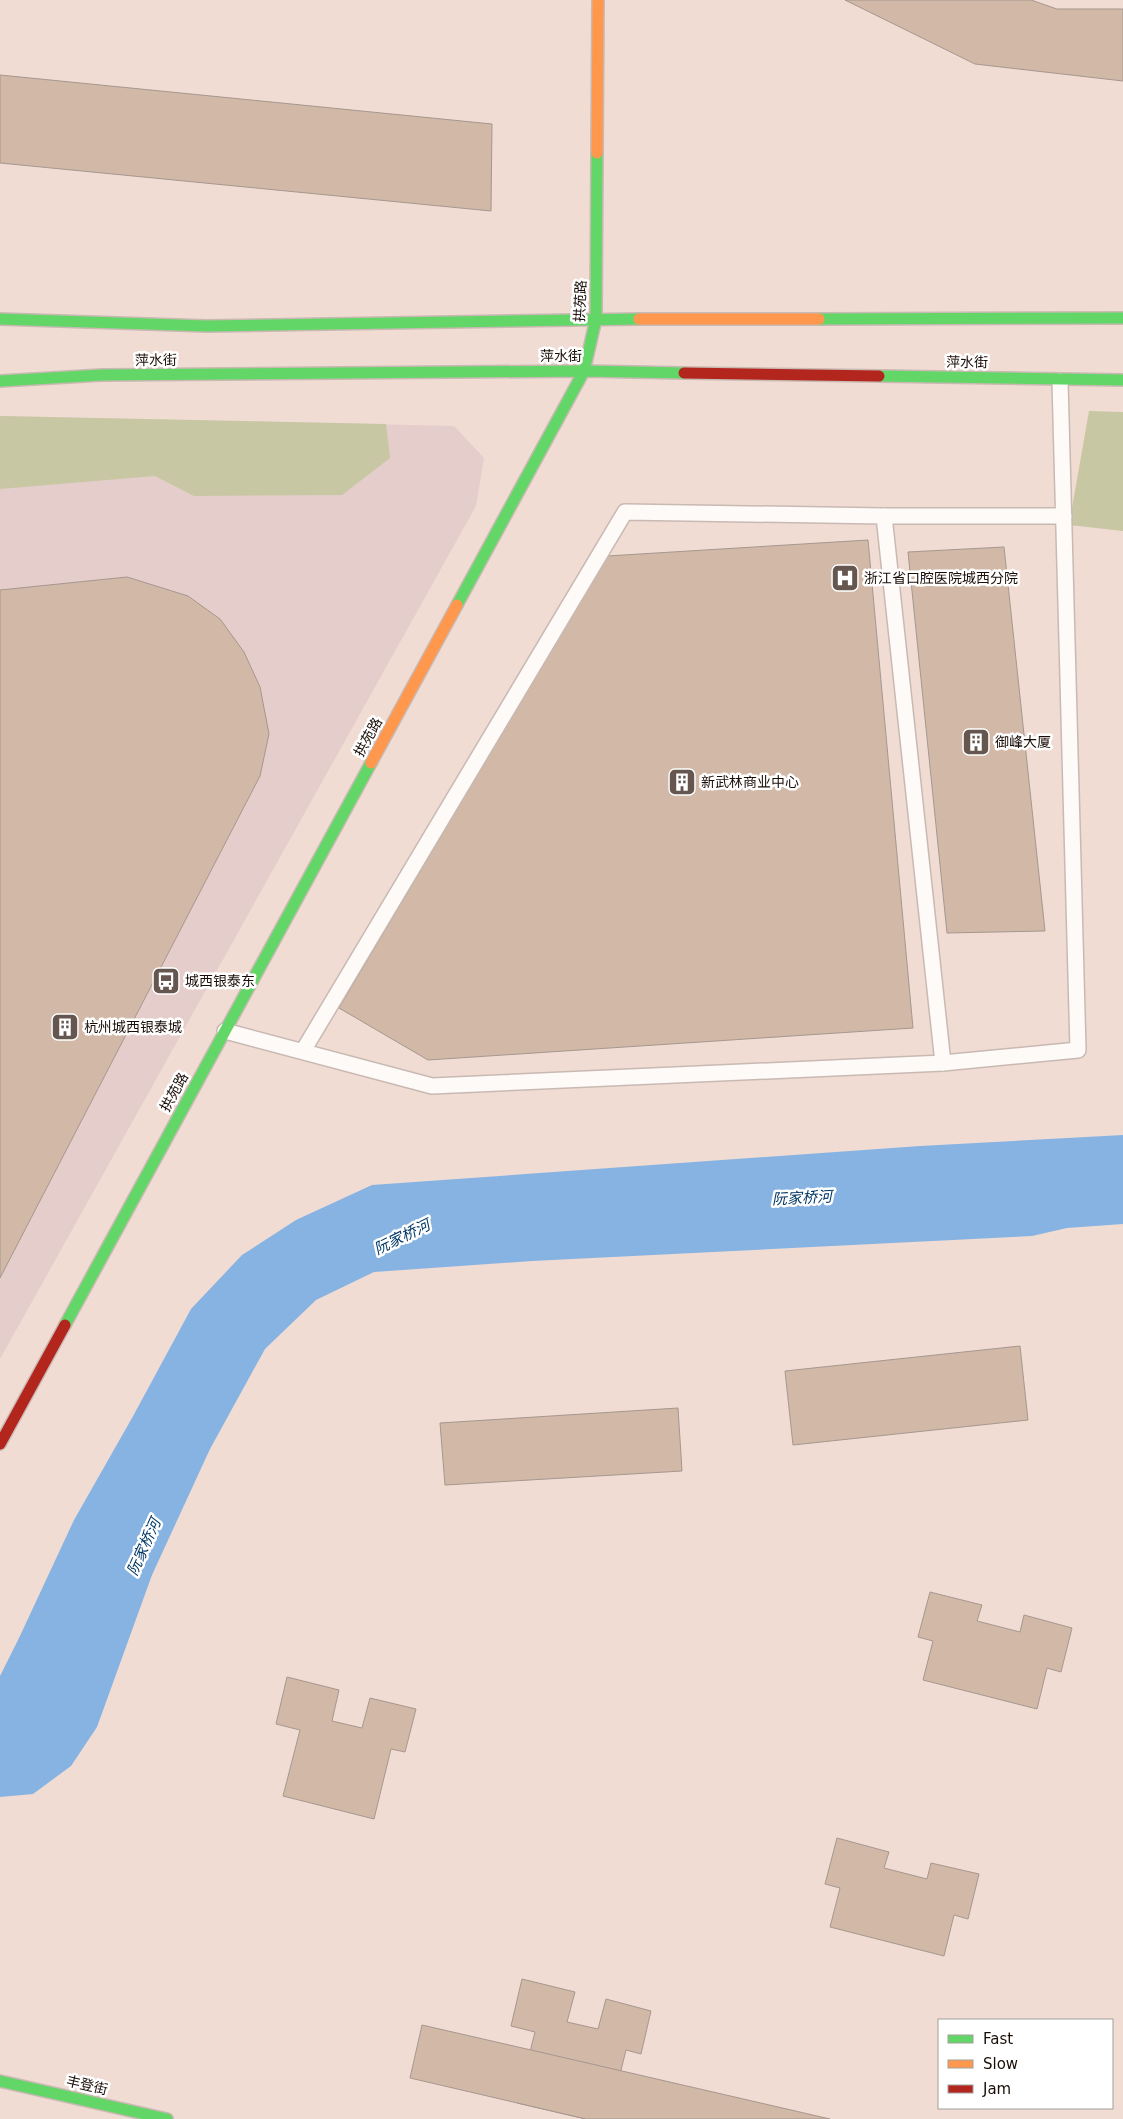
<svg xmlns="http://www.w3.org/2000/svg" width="1123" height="2119" font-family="'DejaVu Sans','Noto Sans SC',sans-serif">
<rect width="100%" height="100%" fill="#f0dcd3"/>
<!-- commercial -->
<polygon fill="#e4cdca" points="0,416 454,426 484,458 476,506 0,1359"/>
<!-- green -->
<g fill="#c8c7a4">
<polygon points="1089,411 1123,412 1123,531 1069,525"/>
<polygon points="0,416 386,424 390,458 342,495 194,496 155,476 0,489"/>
</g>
<!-- water -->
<polygon fill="#87b3e3" points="1123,1135 1123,1224 1067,1228 1032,1236 532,1261 374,1272 316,1300 265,1349 210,1449 152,1575 97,1727 71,1766 33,1794 0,1797 0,1676 19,1638 74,1520 132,1418 191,1309 242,1255 296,1220 372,1185 920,1146"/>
<!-- building -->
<g fill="#d1b8a7" stroke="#a6978f">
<polygon points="845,0 1031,0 1057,9 1123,9 1123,81 975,64"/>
<polygon points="0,75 492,124 491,211 0,163"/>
<polygon points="868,540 913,1028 428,1060 339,1008 607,556"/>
<polygon points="1004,547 1045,931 947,933 908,552"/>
<polygon points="127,577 188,596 220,619 244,652 260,687 269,734 260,776 0,1278 0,590"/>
<polygon points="1020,1346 1028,1420 793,1445 785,1371"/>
<polygon points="678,1408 682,1471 445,1485 440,1423"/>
<polygon points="930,1592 982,1605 977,1621 1020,1632 1024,1615 1072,1628 1061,1672 1047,1668 1037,1709 923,1680 933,1641 918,1637"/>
<polygon points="287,1677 339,1690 332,1721 362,1728 370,1698 416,1709 405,1752 391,1749 374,1819 283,1796 300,1730 276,1724"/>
<polygon points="837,1838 889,1852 884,1868 927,1879 931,1863 979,1874 968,1919 954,1915 944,1956 830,1927 840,1888 825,1884"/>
<polygon points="522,1979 575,1992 567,2022 598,2029 606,1999 651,2011 641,2054 626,2050 609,2119 586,2119 517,2103 535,2032 511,2026"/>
<polygon points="422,2025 531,2050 830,2119 586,2119 410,2078"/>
</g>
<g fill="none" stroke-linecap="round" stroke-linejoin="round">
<!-- lane casing -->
<g stroke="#c9b9b3" stroke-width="18">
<g id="lane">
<polyline points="884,516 1064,516"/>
<polyline points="225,1031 432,1086 943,1063 884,516 625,512 303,1051"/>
<polyline points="943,1063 1078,1050 1060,381"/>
</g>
</g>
<!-- fast casing -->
<g stroke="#c9b9b3" stroke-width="14">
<g id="fast">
<polyline points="0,319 207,326 639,319"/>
<polyline points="819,319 1123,318"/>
<polyline points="879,376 1123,380"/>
<polyline points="0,381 102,375 584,371 684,373"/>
<polyline points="457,605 584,371 596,319 597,153"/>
<polyline points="65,1325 371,763"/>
<polyline points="0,2081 167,2119"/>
</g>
</g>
<!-- slow casing -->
<g stroke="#c9b9b3" stroke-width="14">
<g id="slow">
<polyline points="597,153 598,0"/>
<polyline points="639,319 819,319"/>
<polyline points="371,763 457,605"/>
</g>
</g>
<!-- jam casing -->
<g stroke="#c9b9b3" stroke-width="14">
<g id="jam">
<polyline points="684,373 879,376"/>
<polyline points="0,1444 65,1325"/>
</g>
</g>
<!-- lane -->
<use href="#lane" stroke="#fdfaf8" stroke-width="15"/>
<!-- fast -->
<use href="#fast" stroke="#63d668" stroke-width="11"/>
<!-- slow -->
<use href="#slow" stroke="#ff974d" stroke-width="11"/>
<!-- jam -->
<use href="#jam" stroke="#b3261e" stroke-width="11"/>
</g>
<!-- icons -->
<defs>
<g id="hospital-square" transform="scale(1.4375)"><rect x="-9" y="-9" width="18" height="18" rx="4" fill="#65564f" stroke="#fff"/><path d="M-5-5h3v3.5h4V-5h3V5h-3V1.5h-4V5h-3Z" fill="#fff"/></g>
<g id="building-square" transform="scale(1.4375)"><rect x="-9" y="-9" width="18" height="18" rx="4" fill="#65564f" stroke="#fff"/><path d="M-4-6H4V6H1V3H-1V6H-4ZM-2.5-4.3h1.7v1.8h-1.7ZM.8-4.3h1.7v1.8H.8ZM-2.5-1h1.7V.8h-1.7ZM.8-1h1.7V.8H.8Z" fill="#fff"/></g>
<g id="bus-square" transform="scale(1.4375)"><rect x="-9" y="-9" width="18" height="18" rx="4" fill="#65564f" stroke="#fff"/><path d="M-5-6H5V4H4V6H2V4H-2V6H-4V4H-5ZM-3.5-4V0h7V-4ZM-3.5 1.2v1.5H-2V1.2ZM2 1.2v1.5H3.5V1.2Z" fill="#fff"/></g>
</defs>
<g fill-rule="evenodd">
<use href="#hospital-square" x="845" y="578"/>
<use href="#building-square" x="976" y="742"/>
<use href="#building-square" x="682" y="782"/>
<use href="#bus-square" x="166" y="981"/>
<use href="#building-square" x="65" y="1027"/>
</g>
<g text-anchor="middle" stroke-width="5" stroke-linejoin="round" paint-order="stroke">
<!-- street labels -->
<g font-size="14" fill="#1a0e08" stroke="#fff">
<text transform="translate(580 301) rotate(-87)" y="5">拱苑路</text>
<text x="561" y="361">萍水街</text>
<text transform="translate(156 360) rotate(-1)" y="5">萍水街</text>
<text transform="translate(967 362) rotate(1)" y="5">萍水街</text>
<text transform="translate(368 737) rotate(-61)" y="5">拱苑路</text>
<text transform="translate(174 1092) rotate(-61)" y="5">拱苑路</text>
<text transform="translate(87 2085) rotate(13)" y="5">丰登街</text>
</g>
<!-- poi labels -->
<g font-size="14" fill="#1a0e08" stroke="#fff" text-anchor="start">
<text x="864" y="583">浙江省口腔医院城西分院</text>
<text x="995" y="747">御峰大厦</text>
<text x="701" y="787">新武林商业中心</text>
<text x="185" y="986">城西银泰东</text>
<text x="84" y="1032">杭州城西银泰城</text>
</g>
<!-- water labels -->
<g font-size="15" font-style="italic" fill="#003765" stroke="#fff">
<text transform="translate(802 1198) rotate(-3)" y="5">阮家桥河</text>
<text transform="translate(402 1237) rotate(-26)" y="5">阮家桥河</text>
<text transform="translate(144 1547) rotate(-66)" y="5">阮家桥河</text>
</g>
</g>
<!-- legend -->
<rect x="938" y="2019" width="175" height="90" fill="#ffffff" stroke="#a39f9c"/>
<rect x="948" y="2035" width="25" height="8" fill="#63d668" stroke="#a39f9c"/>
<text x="983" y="2044" font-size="15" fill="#1a0e08">Fast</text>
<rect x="948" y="2060" width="25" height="8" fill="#ff974d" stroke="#a39f9c"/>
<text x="983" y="2069" font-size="15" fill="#1a0e08">Slow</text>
<rect x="948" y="2085" width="25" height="8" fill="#b3261e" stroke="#a39f9c"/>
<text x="983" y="2094" font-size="15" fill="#1a0e08">Jam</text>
</svg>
